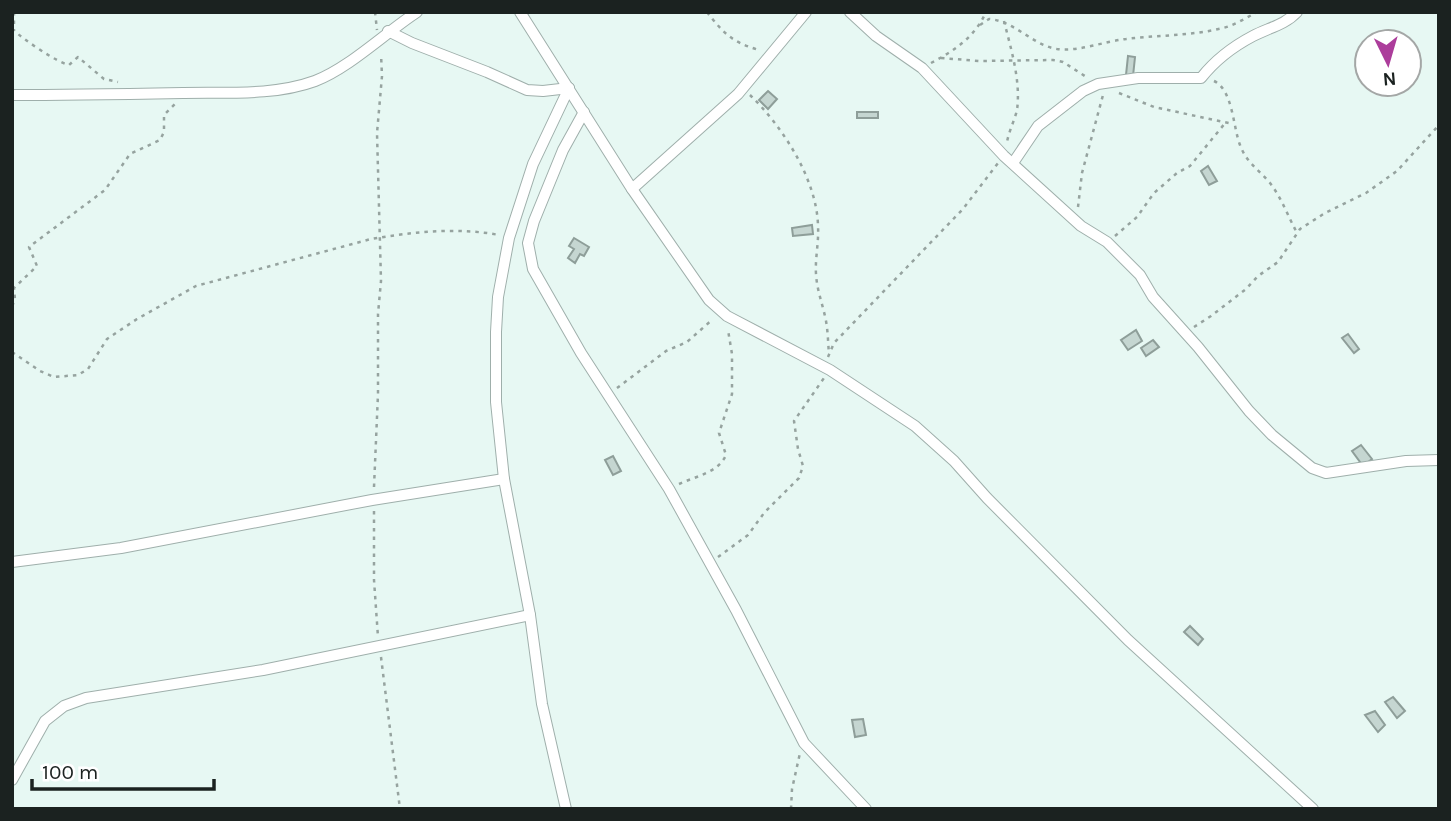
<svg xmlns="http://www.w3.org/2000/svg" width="1451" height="821" font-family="Karla,sans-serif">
<rect width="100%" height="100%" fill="#e7f8f3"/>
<!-- building -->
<g fill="#c5d6d1" stroke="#8e9e99" stroke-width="2">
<polygon points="1128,56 1135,57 1133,76 1126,75"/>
<polygon points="768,91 777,99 768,109 759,100"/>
<rect x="857" y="112" width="21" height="6"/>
<polygon points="1208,166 1217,181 1209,185 1201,171"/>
<polygon points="812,225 813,234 793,236 792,228"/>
<polygon points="574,238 589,247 584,256 580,254 575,263 568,258 574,249 569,246"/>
<polygon points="1136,330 1142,341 1128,350 1121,340"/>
<polygon points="1348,334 1359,349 1354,353 1342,338"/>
<polygon points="1153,340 1159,347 1146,356 1141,348"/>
<polygon points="1361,445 1372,459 1363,466 1352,451"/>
<polygon points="613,456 621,471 613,475 605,460"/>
<polygon points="1190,626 1203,639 1198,645 1184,632"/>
<polygon points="1393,697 1405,711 1397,718 1385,702"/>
<polygon points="1375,711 1385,725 1378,732 1365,715"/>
<polygon points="863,719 866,735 855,737 852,720"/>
</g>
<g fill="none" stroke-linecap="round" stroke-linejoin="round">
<!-- street casing -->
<g stroke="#9fafab" stroke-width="12">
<g id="street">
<polyline points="520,12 632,189 709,300 727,316 830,370 915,426 954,461 987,498 1128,640 1313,809"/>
<polyline points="850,12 876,36 922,68 1004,156 1081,226 1107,242 1140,275 1153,297 1198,347 1249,411 1272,435 1312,468 1326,473 1406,461 1439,460"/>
<polyline points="388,31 412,43 487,72 527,90 543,91 569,88"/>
<path d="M12,95C69,95 126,94 183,93C226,92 274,96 315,81C349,68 385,33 417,12"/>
<polyline points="584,112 563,150 534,221 528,243 533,269 581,353 669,489 736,610 804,743 866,809"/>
<path d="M1013,163L1038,126L1083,91L1098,84L1138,78H1201C1216,59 1232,47 1253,36C1268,28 1285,25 1297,12"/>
<polyline points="632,189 738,94 806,12"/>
<polyline points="12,562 121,548 372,500 504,479"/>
<polyline points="12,780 45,721 64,706 86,698 263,670 530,615"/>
<polyline points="566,809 542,704 530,615 504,479 496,402 496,332 498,297 509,238 533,164 569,88"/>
</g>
</g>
<!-- path -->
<g stroke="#96a39f" stroke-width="2.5" stroke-dasharray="3.5 5" stroke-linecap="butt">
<polyline points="14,12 14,31"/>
<polyline points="375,12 377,30"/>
<path d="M707,12C724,34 732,42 759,50"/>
<path d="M1004,21C1011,49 1021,81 1017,110C1015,119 1009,131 1007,142"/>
<path d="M980,25L989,19C1015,21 1032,45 1057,49C1079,52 1105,41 1126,39C1158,35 1191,36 1223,28C1235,25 1246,18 1257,12"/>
<path d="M12,29C23,39 56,62 69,65L78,57L104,79L118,82"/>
<polyline points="941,58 979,61 1053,60 1063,62 1088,78"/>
<path d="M931,63C954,51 975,37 986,12"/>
<path d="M1214,81C1233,90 1233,127 1240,145C1246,162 1259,170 1270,183C1281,197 1288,216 1296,231"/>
<polyline points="1119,93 1154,107 1233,124"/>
<path d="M750,95C782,126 817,179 818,226C819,242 815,258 816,274C817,291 823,305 826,321C828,332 828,343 829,354"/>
<polyline points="1078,207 1082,173 1103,95"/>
<polyline points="1115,236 1137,217 1154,193 1177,173 1190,166 1226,122"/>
<polyline points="12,306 15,300 14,288 37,266 29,247 105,190 130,154 160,140 164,132 164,115 175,104"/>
<polyline points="1194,327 1211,316 1246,289 1258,276 1278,262 1300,229 1325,213 1366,193 1397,171 1439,125"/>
<path d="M12,352L40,371L54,377L78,375L88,369L107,339L137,319L196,286L371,239C413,232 457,227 499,235"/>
<polyline points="828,357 834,343 963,209 998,163"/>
<polyline points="617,388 666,351 687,342 713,319"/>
<path d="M679,484C696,476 718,473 726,455L719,433L732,394V354L728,330"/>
<polyline points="374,487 378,394 378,314 381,281 377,133 382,76 381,54"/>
<polyline points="374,511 374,580 378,637"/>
<polyline points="718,557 748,535 764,513 799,478 803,466 798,449 794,421 824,378"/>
<polyline points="381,657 400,809"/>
<polyline points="791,809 792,789 800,753"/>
</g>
<!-- street -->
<use href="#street" stroke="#fff" stroke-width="10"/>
</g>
<!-- border -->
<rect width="1451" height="821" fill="none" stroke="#1b2220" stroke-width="28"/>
<!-- north arrow -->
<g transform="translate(1388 63) rotate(175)"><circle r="33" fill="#ffffff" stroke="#a4a7a6" stroke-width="2"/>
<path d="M0-5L12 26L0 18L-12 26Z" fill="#ac3d9b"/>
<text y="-10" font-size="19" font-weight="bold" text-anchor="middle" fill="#1b2220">N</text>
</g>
<!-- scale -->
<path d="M32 779v10h182v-10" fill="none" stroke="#1b2220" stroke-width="3.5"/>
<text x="42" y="779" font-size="21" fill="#1b2220" stroke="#ffffff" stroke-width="5" paint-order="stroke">100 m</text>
</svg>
